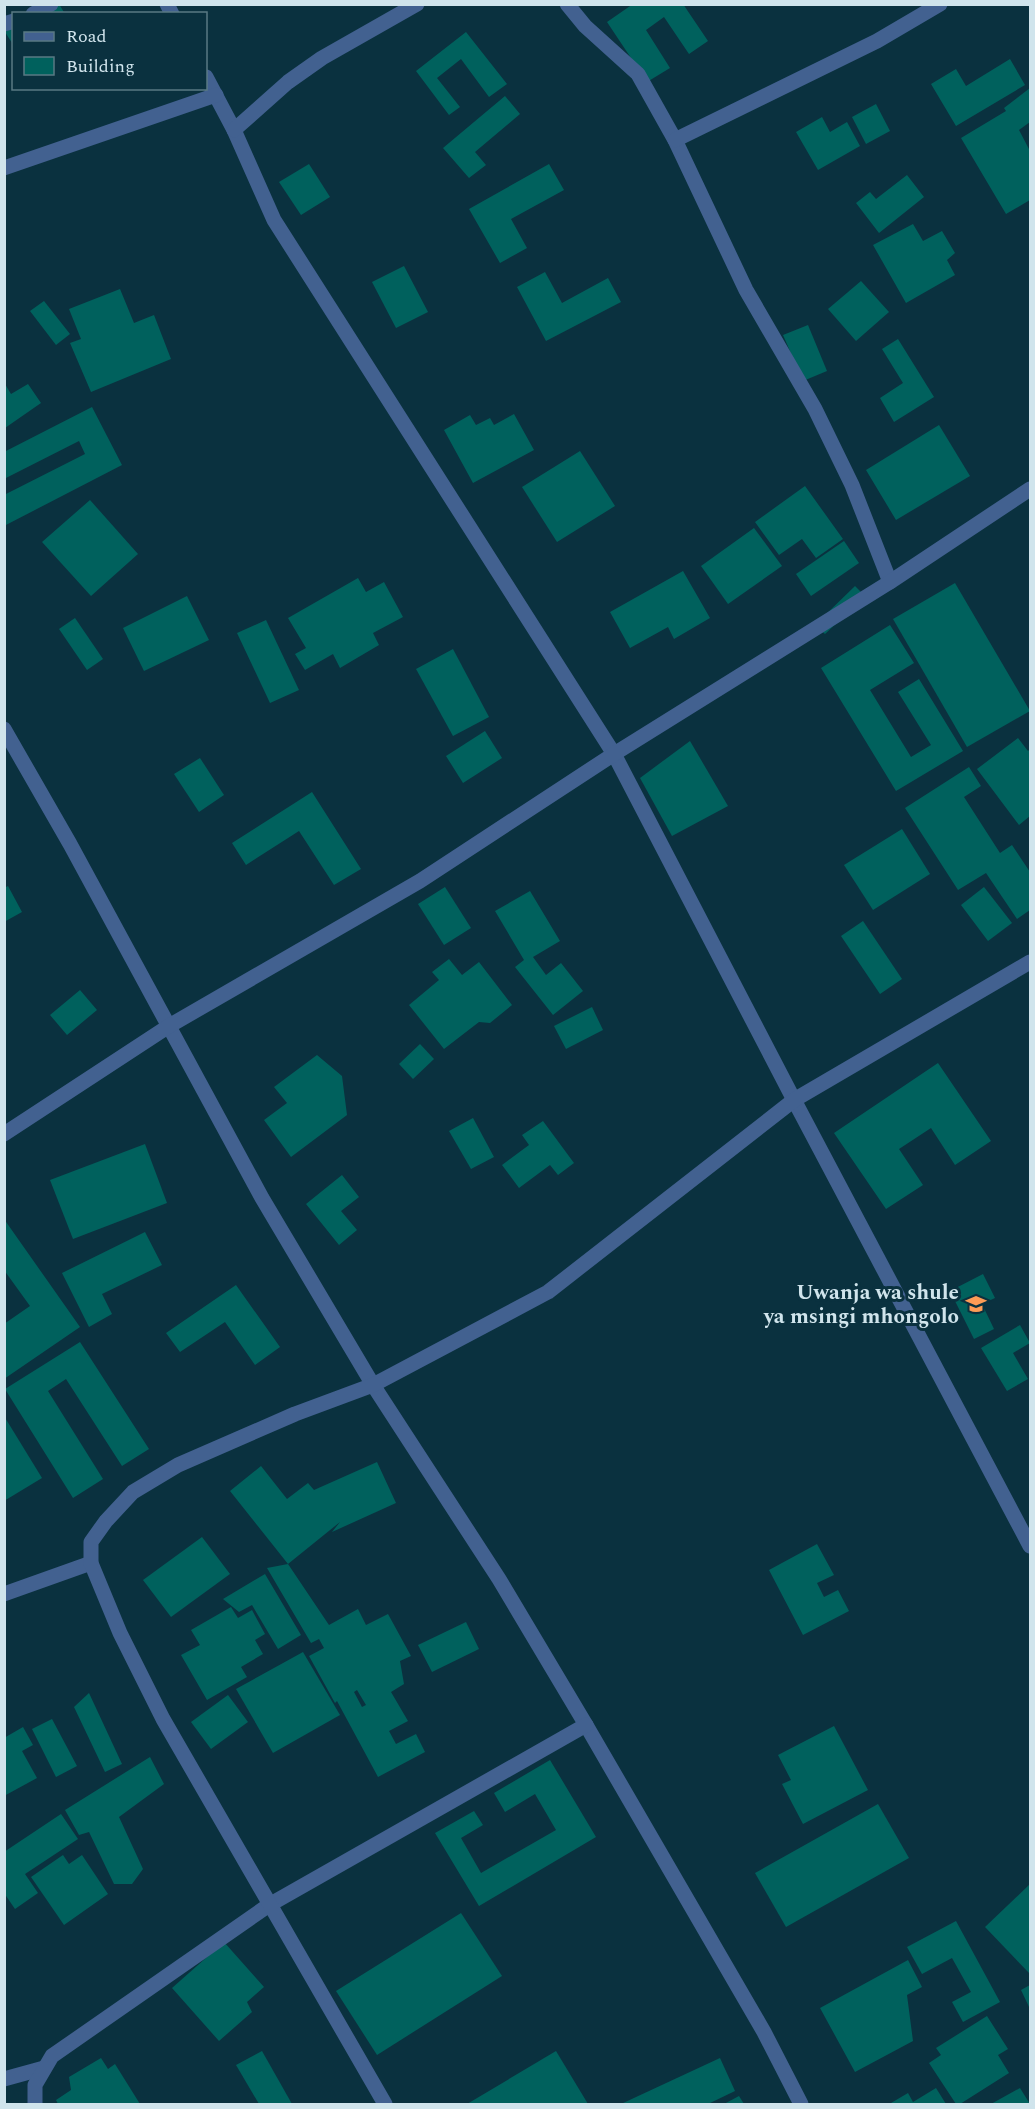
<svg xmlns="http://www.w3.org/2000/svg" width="1035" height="2109" font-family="Spectral,serif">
<rect width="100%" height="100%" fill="#0a313f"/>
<!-- building -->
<g fill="#00615d" fill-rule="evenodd">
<polygon points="47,4 59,4 65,14 33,14"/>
<polygon points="633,4 683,4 708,41 689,54 664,17 646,30 670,68 647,82 607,22"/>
<polygon points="14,26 14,46 5,32"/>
<polygon points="466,32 507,84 489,97 461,59 437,78 460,107 449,115 416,71"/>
<polygon points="1010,59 1025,85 956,126 931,84 956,69 966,86"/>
<polygon points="1030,88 1030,122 1019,130 1030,151 1030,200 1006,214 961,138 1006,111 1004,108"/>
<polygon points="505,96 520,114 475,152 486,165 469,178 443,148"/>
<polygon points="876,104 890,131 866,144 852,117"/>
<polygon points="822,117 830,132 847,122 860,146 818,170 796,132"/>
<polygon points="309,164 330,197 301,215 279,182"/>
<polygon points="549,164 564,190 511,219 527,248 500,263 469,209"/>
<polygon points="907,175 924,197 879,233 856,203 870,192 876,199"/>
<polygon points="913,224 923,241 942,231 955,253 947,260 955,275 906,303 873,245"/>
<polygon points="404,266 428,312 396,328 372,282"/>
<polygon points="545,272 562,303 608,278 621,302 546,341 517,287"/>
<polygon points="861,281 889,312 856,341 828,309"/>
<polygon points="120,289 134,323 154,315 171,359 91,392 70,343 81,339 69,309"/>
<polygon points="44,301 70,334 56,345 30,311"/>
<polygon points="808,325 827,371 803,381 783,335"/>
<polygon points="898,339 934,397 894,422 880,398 903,383 882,349"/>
<polygon points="5,384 11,394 28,384 41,403 5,428"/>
<polygon points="92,407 122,465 4,526 4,495 85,454 79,441 4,479 4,452"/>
<polygon points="514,414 534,450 473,483 444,430 470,415 476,425 490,418 494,425"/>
<polygon points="939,425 970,476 896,520 866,470"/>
<polygon points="580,451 615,506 557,542 522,487"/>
<polygon points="805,486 843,539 816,558 802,539 779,555 755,522"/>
<polygon points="90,500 138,554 91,596 42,542"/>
<polygon points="754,528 782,566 728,604 701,566"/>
<polygon points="844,541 859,563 811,596 796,574"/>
<polygon points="683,571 710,618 674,639 668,627 630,648 610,612"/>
<polygon points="358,578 366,592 384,582 403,617 373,633 379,645 340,668 333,654 305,670 295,654 306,648 288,618"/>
<polygon points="955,583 1030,711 967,747 893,619"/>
<polygon points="855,586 865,596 825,634 815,625"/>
<polygon points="187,596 209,640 144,671 123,628"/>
<polygon points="75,618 103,659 87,670 59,629"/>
<polygon points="266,620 299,690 270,703 237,633"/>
<polygon points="890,625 914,663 870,690 911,757 931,745 898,692 919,679 963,751 896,791 821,668"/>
<polygon points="453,649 489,717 453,736 416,669"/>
<polygon points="485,731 502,758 463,783 446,756"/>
<polygon points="1018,738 1028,751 1030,749 1030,816 1019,825 977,769"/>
<polygon points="690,741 728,806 672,836 640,778"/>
<polygon points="200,758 224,795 199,812 174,774"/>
<polygon points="969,767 981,786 964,797 1000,853 1012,845 1030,872 1030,910 1017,919 986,873 958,890 905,808"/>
<polygon points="312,792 361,869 334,885 299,831 246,865 232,843"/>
<polygon points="902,829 930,874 873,910 844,865"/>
<polygon points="8,886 22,912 4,922 4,888"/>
<polygon points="445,887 471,928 444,945 418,904"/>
<polygon points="984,887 1012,923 988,941 961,905"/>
<polygon points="530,891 560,941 533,957 546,975 561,963 583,991 553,1015 515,967 524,960 495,911"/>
<polygon points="863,921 902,979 880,994 841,936"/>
<polygon points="449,959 462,975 479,962 512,1005 490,1023 479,1022 444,1049 409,1005 439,980 432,972"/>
<polygon points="80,990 97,1010 67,1035 50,1015"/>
<polygon points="592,1007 603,1030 566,1049 554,1026"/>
<polygon points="420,1044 434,1059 413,1079 399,1064"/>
<polygon points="317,1055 342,1076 347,1115 291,1157 264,1120 287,1103 274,1087"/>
<polygon points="938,1063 991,1141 955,1165 931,1128 899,1149 923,1185 886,1209 834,1133"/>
<polygon points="473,1118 494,1157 471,1169 449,1131"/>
<polygon points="543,1121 574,1163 558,1175 550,1165 519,1188 502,1165 529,1145 522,1135"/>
<polygon points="145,1144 167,1203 73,1239 50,1180"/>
<polygon points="342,1175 359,1197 341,1211 357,1230 339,1245 306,1204"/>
<polygon points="4,1219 80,1327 4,1379 4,1324 30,1306 4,1270"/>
<polygon points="145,1232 162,1265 102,1294 112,1314 89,1327 62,1273"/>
<polygon points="983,1274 995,1298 982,1304 994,1329 974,1339 950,1291"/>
<polygon points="236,1285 280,1347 255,1365 225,1322 180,1352 166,1333"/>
<polygon points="1020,1325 1030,1343 1013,1353 1028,1379 1007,1391 981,1348"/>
<polygon points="80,1342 149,1449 122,1466 66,1379 48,1391 103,1479 73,1498 5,1389"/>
<polygon points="4,1416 42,1478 4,1501"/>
<polygon points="377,1462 396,1503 332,1532 340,1522 288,1564 230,1491 261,1466 287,1499 308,1483 314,1490"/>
<polygon points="202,1537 230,1574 171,1617 143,1580"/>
<polygon points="817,1544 834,1575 817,1583 824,1597 838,1590 849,1611 803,1635 769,1570"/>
<path d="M288,1564L329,1625L358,1609L366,1625L388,1614L411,1656L400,1661L404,1684L391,1692L408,1721L389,1731L396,1744L416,1734L425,1752L378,1777L337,1701L335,1703L309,1656L324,1648L319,1639L311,1643L267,1568ZM357,1690L366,1705L362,1707L354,1692Z"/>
<polygon points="265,1574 301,1635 278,1649 252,1605 239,1612 223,1599"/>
<polygon points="231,1607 238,1618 252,1610 265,1634 255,1640 263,1654 241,1667 247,1677 207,1700 181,1655 200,1645 191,1630"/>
<polygon points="466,1622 479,1649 432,1672 418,1645"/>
<polygon points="303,1652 340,1715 273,1753 236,1689"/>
<polygon points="89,1693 122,1764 105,1772 74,1707"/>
<polygon points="228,1695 248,1722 211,1749 191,1722"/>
<polygon points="52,1719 77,1766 56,1777 32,1729"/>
<polygon points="834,1726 868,1790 803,1824 782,1784 791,1780 778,1755"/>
<polygon points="23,1727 33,1745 22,1751 37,1778 4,1796 4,1738"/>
<polygon points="150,1757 164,1784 119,1817 143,1869 132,1884 114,1884 89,1832 79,1835 65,1810"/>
<polygon points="550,1760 596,1837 479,1906 435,1833 474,1811 483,1825 461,1838 481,1873 556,1830 535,1794 505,1812 494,1793"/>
<polygon points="878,1804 909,1858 786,1927 755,1873"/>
<polygon points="61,1814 78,1839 25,1874 38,1893 15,1909 4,1893 4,1852"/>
<polygon points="63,1855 69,1864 82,1855 108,1894 64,1925 31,1877"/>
<polygon points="1030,1884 1030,1974 985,1927"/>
<polygon points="461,1913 502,1976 377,2055 336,1991"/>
<polygon points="956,1921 1000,2002 963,2022 952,2002 971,1992 952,1958 922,1974 907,1947"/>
<polygon points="224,1942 264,1987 247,2002 252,2012 219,2041 172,1988"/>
<polygon points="908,1960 922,1987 907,1995 913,2041 855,2072 820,2008"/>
<polygon points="1030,1985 1030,2009 1021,1990"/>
<polygon points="987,2016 1008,2049 998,2055 1009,2073 960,2104 956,2104 929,2063 941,2055 936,2048"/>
<polygon points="262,2051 292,2104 259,2104 236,2065"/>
<polygon points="556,2051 588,2104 467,2104"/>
<polygon points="101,2058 108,2069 115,2064 140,2104 58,2104 56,2100 71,2090 69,2077"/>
<polygon points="720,2058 735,2091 708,2104 621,2104"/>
<polygon points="936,2088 946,2104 892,2104 891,2103 908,2093 913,2102"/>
<polygon points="1020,2088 1030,2104 991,2104"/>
<polygon points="739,2096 744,2104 724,2104"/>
</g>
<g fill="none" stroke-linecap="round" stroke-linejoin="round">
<!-- minor -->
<g stroke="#426190" stroke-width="15">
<polyline points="167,4 172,14"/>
<polyline points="567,4 585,26 638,74 675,140 746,290 815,409 852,485 890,582"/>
<polyline points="33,14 51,4"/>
<polyline points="4,24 14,21"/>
<polyline points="206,77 234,130 274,220 614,754 794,1100 1030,1546"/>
<polyline points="234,130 288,82 322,58 417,4"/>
<polyline points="675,140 877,41 940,4"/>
<polyline points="4,168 216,95"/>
<polyline points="4,729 70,844 262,1198 373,1385 499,1579 586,1725 764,2032 801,2104"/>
<polyline points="4,1134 169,1026 420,881 614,754 890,582 1030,489"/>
<polyline points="4,1594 91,1563"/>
<polyline points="4,2079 44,2068"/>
<polyline points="35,2104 35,2085 52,2056 269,1905 586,1725"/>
<polyline points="385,2104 163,1719 120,1633 91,1563 91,1542 106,1521 133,1492 178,1465 295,1414 373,1385 548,1292 794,1100 1030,962"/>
</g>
</g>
<!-- icons -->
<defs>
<g id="school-bare" transform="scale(1.62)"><path d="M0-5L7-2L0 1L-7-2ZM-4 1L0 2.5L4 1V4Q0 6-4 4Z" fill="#fd9c56" stroke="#0a313f" stroke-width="2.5" paint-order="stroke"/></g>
</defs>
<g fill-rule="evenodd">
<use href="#school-bare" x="976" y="1304"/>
</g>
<g text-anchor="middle" stroke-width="6" stroke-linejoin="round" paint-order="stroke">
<!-- poi labels -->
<g font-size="21" font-weight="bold" fill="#d0e4ec" stroke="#0a313f" text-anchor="end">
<text x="959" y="1299">Uwanja wa shule<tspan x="959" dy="24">ya msingi mhongolo</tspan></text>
</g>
</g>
<!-- border -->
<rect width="1035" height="2109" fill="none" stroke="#d0e4ec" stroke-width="12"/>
<!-- legend -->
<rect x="12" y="12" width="195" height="78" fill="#0a313f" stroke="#597984" stroke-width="1.5"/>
<rect x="24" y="32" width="30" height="9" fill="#426190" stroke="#597984" stroke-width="1.5"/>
<text x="66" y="42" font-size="18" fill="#d0e4ec">Road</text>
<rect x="24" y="57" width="30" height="18" fill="#00615d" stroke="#597984" stroke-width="1.5"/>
<text x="66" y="72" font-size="18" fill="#d0e4ec">Building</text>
</svg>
